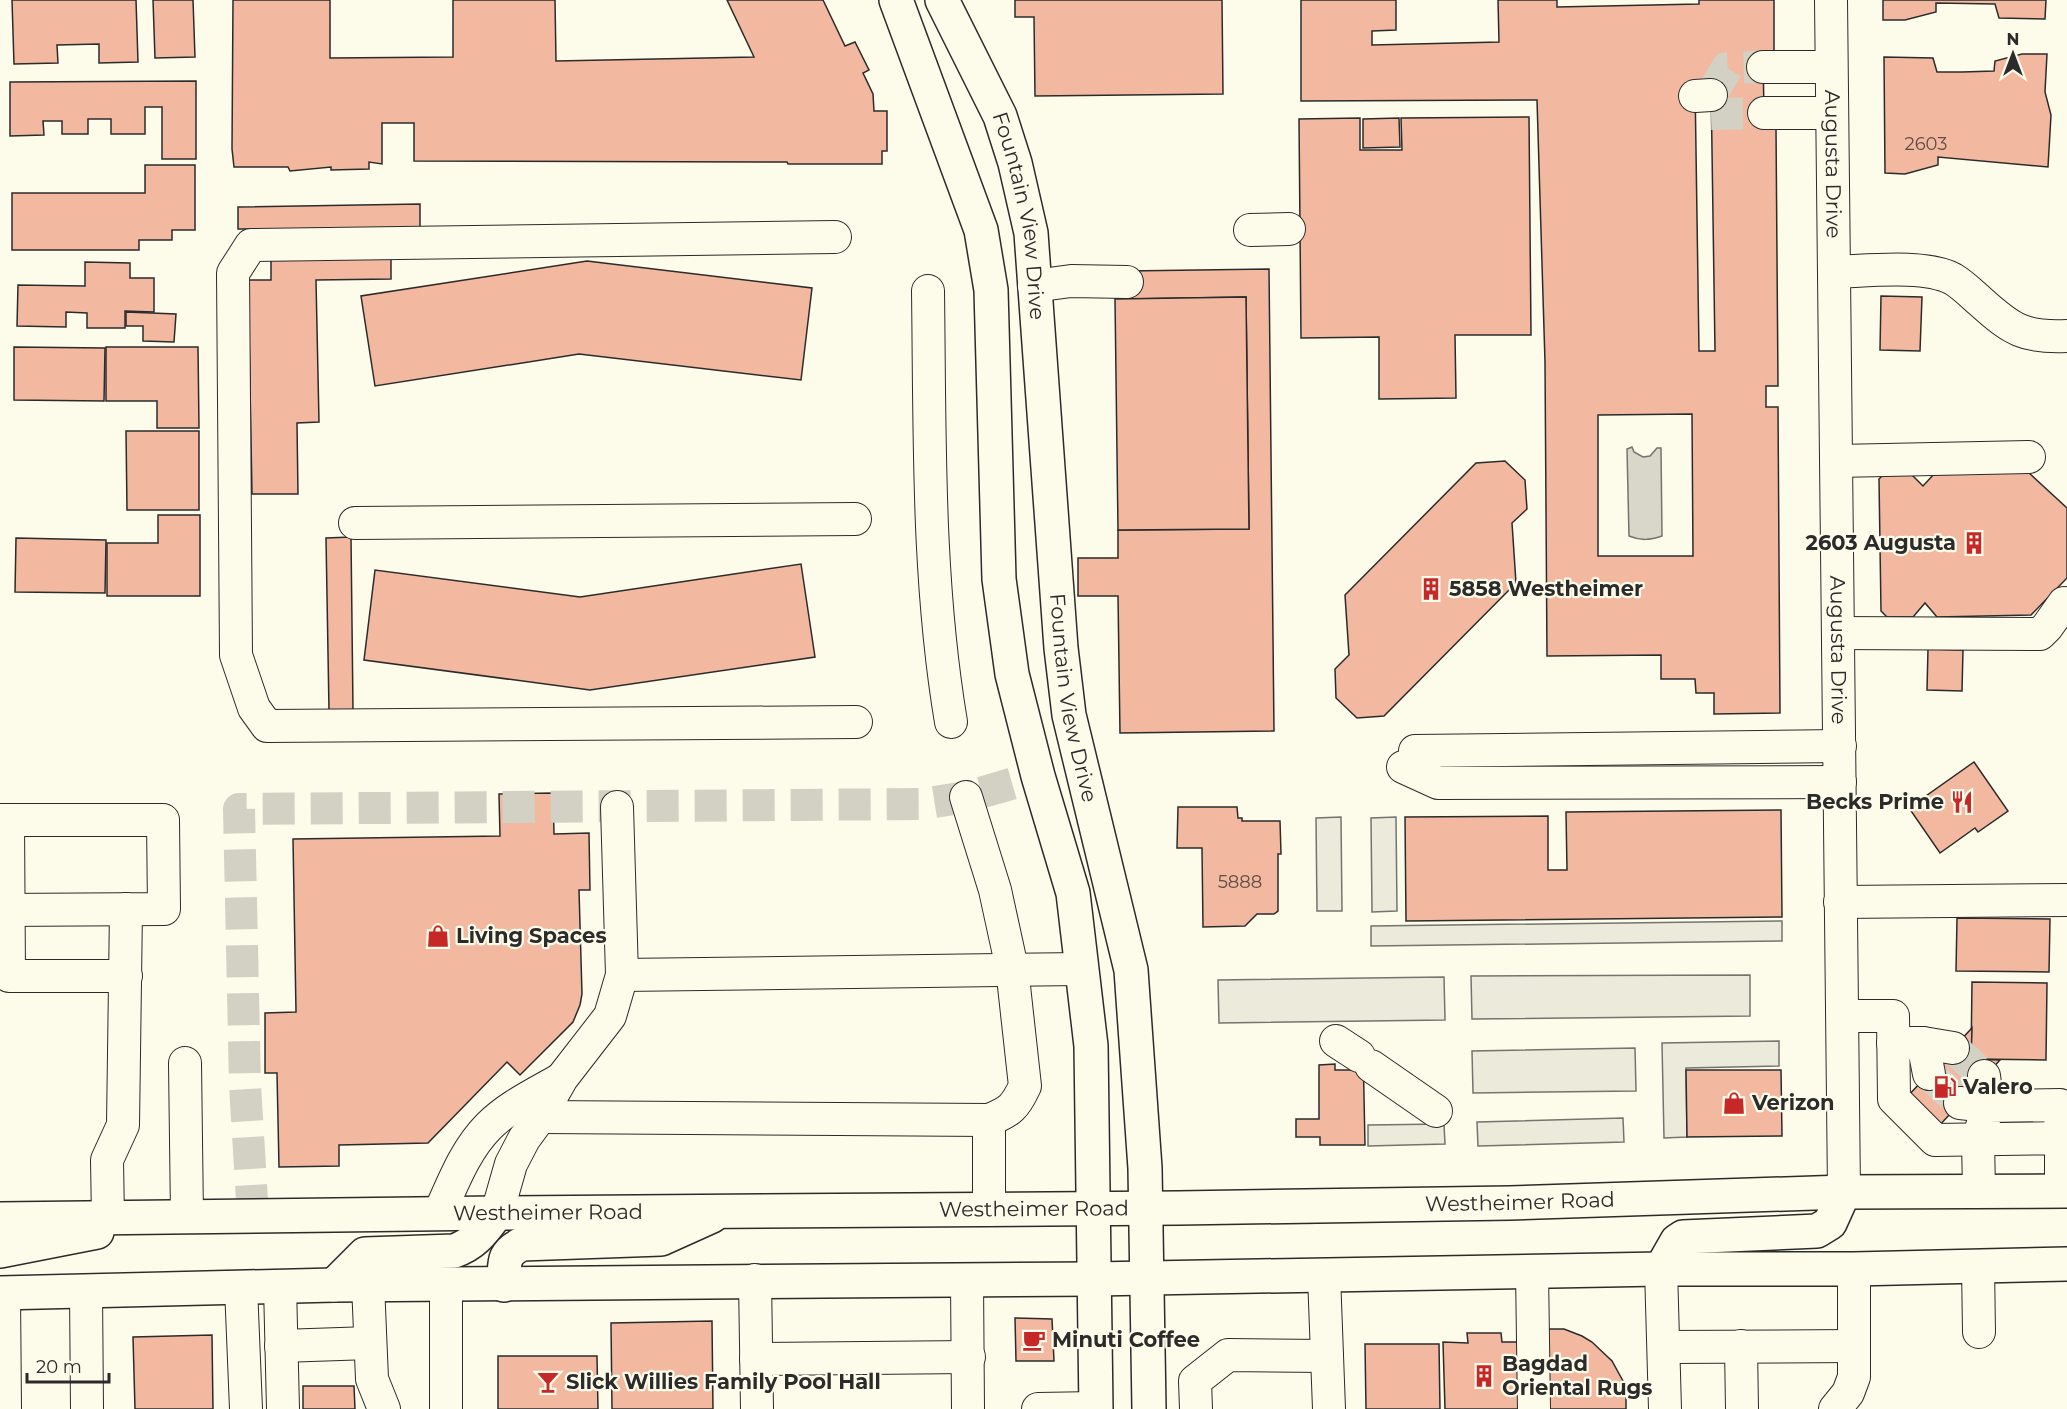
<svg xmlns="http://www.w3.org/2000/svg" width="2067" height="1409" font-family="Montserrat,sans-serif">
<rect width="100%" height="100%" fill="#fdfbea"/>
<!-- parking -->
<g fill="#eceadb" stroke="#74746e" stroke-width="1.5">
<polygon points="1341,817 1342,911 1317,911 1316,818"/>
<polygon points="1396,817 1397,911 1372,912 1371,818"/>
<polygon points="1782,921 1782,941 1371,946 1371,926"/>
<polygon points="1750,975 1750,1016 1472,1019 1471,976"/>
<polygon points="1444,977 1445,1020 1219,1023 1218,980"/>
<polygon points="1779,1041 1779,1066 1686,1068 1687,1137 1664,1138 1662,1043"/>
<polygon points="1635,1048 1636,1091 1473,1093 1472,1051"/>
<polygon points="1623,1118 1624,1142 1478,1146 1477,1122"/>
<polygon points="1444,1124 1445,1144 1368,1146 1368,1125"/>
</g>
<!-- water -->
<path fill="#d8d7c9" stroke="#74746e" stroke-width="1.5" d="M1632,447L1634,452L1643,457L1650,456L1657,448H1661L1662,536C1650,540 1641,541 1629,536L1627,449Z"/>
<!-- building -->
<g fill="#f2b8a0" stroke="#2b2b2b" stroke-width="1.5" fill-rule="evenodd">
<polygon points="12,0 136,0 138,62 99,63 99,44 57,45 58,63 14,64"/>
<polygon points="153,0 193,0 195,57 155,58"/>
<polygon points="233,0 330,0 330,58 453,57 453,0 555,0 556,61 754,57 727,0 823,0 845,46 855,42 869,70 863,73 873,94 874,111 887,111 887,151 882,151 882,164 788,164 787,162 414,161 414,123 382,123 382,164 369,162 369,169 331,170 331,167 290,171 288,167 234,167 232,149"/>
<polygon points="1015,0 1222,0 1223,94 1035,96 1034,17 1015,17"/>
<path d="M1301,0H1396V30L1372,31V45L1499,42L1498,0H1557V7L1699,4V0H1774V56H1763L1764,113L1776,127L1778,386H1766V407H1778L1780,713L1714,714V693H1696L1695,679H1661V655L1547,656L1545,362L1537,100L1301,101ZM1695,83H1711L1715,351H1699ZM1692,414L1693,556H1598V415Z"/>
<polygon points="1883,0 2046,0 2045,19 1999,18 1995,4 1936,3 1936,12 1905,20 1883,20"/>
<polygon points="2022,54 2047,54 2045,92 2051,115 2048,167 1938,157 1938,165 1905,174 1885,173 1884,57 1933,58 1937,72 1962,72 1994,71 1995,61"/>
<polygon points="196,81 196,159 162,159 162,107 145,107 145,134 111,134 111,119 88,119 88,134 62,134 62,121 43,121 44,135 10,136 10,82"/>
<polygon points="1529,117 1531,335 1455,335 1456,398 1379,399 1379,337 1301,338 1299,119 1360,118 1360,150 1402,150 1401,118"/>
<polygon points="1399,118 1400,147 1363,148 1363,119"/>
<polygon points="145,165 195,165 195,230 172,230 172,240 139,240 139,250 12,250 12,193 145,193"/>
<polygon points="420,204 420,228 238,229 238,207"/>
<polygon points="391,258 391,279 316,280 319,422 297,423 298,494 252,494 248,280 271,280 271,260"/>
<polygon points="587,261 812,288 801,380 579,354 375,386 361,296"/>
<polygon points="85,262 130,263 130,278 154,278 154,312 125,311 125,328 87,328 87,313 66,312 66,327 17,326 18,285 85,286"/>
<polygon points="1269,269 1274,731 1120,733 1118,596 1078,596 1078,558 1118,558 1118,530 1249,529 1246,297 1127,299 1127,271"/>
<polygon points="1881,296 1922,297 1920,351 1880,350"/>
<polygon points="1246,297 1249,529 1118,530 1115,299"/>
<polygon points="126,312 176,314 174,342 143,341 143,326 126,326"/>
<polygon points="14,347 105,348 104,401 14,400"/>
<polygon points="106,347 198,347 199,428 157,428 157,401 106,401"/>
<polygon points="126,431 199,431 199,510 127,510"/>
<polygon points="1505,461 1525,480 1527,509 1512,523 1516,583 1384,716 1357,718 1336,698 1335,669 1349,655 1345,595 1476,463"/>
<polygon points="2028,472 2067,508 2067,578 2031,615 1937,617 1925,603 1913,617 1887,617 1881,611 1879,479 1885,473 1911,474 1923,486 1935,473"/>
<polygon points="158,515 200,515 200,596 107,596 107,543 158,543"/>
<polygon points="351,537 353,710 329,710 326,538"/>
<polygon points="16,538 106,540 105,593 15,592"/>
<polygon points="801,564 815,657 590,690 364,660 375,570 580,597"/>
<polygon points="1928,649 1963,650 1962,691 1927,690"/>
<polygon points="1974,762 2008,811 1978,832 1975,828 1940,853 1909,808"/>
<polygon points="553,793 554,834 589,833 590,890 579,890 582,994 580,1005 573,1022 520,1075 507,1062 428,1143 339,1145 339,1166 279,1167 277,1073 265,1073 265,1013 296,1012 293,839 500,836 499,794"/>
<polygon points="1178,807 1237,807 1238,818 1242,818 1242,821 1280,821 1281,854 1278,854 1278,911 1274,914 1257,914 1245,926 1203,927 1202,848 1177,848"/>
<polygon points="1781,810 1782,917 1406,921 1405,817 1548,816 1548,870 1567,870 1566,812"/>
<polygon points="1957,918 2050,919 2049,972 1956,971"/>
<polygon points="1972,982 2047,983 2046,1060 1971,1059"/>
<polygon points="1972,1028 1971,1059 2000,1060 1938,1127 1906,1098"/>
<polygon points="1363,1048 1365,1145 1320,1145 1320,1137 1296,1137 1296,1119 1319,1119 1319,1065 1335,1064 1335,1070 1351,1070"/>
<polygon points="1686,1070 1781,1070 1782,1136 1687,1137"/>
<polygon points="1015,1318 1052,1319 1054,1361 1016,1361"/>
<polygon points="712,1321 713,1409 612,1409 611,1323"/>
<polygon points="1548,1329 1564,1329 1582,1336 1592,1342 1612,1361 1623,1381 1626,1394 1626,1409 1549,1409"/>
<polygon points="1467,1333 1501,1333 1502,1342 1524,1342 1525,1409 1445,1409 1443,1342 1468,1343"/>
<polygon points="212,1335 213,1409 135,1409 133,1337"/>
<polygon points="1365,1344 1439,1344 1440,1409 1366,1409"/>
<polygon points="498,1356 597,1356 598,1409 498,1409"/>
<polygon points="303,1386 354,1386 355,1409 303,1409"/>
</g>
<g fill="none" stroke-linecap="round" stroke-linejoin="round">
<!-- minor-tunnel -->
<g stroke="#d3d1c4" stroke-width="32" stroke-dasharray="32 16" stroke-linecap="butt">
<polyline points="1711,95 1727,68 1763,67"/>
<polyline points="1711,114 1764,113"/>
<polyline points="1953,1048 1984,1076"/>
<polyline points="1929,1074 1960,1103"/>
<polyline points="253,1217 245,1085 239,809 922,804 966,797 1038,776"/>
</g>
<!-- minor casing -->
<g stroke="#2b2b2b" stroke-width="34">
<g id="minor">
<path id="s1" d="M1831,0L1844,1192"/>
<polyline points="1763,67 1831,67"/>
<polyline points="1695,96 1711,95"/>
<polyline points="1764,113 1832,113"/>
<polyline points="1250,230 1289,229"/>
<polyline points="835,237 251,245 233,273 236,655 254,708 267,726 856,722"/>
<path d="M1835,272C1867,271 1925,264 1953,279C1963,285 1973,295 1981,302C2012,330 2025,338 2067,336"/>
<polyline points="1034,286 1071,281 1127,282"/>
<path d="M928,291C930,435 927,579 951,722"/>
<polyline points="1837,461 2029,457"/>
<polyline points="355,523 855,519"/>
<polyline points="1839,633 2040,634 2047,627 2064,603"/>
<polyline points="1415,751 1840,746"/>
<polyline points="1403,767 1438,783 1840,782"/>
<polyline points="0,820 163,820 164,909 0,910"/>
<polyline points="8,820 9,976 126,976"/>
<polyline points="1840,902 2067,900"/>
<polyline points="622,975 1082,969"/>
<polyline points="1843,1016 1893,1016 1894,1099 1935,1140 2061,1138 2061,1191"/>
<polyline points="1336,1041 1359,1056"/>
<polyline points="1893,1043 1923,1043 1953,1048"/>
<polyline points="1923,1043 1929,1074"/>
<polyline points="185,1063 187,1217"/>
<polyline points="1371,1066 1436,1111"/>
<polyline points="1960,1103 1988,1106 1984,1076"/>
<path d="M540,1117L989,1120C1011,1111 1015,1107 1025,1086L1012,968L995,890L966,797"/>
<polyline points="989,1120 989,1210"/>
<polyline points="1979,1191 1978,1140 1988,1106 2060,1105 2061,1138"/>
<polyline points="497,1213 511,1164 524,1139 540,1117 562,1078 610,1016 622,975 617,807"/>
<path d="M439,1214C453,1183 465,1150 489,1126C509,1106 535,1094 559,1080"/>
<polyline points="108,1218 107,1160 123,1125 126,909"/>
<polyline points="1978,1266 1979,1332"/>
<polyline points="1661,1269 1665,1409"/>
<polyline points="1532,1271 1534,1409"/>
<polyline points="1324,1275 1329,1409"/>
<polyline points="755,1280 757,1409"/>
<polyline points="967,1280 968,1409"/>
<polyline points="368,1284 372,1379 384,1409"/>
<polyline points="446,1284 446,1409"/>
<polyline points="280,1286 283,1409"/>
<polyline points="241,1287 246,1409"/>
<polyline points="86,1291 87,1409"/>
<polyline points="4,1293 5,1409"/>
<polyline points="281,1346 370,1343"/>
<polyline points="1741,1346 1742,1409"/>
<polyline points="1664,1347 1854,1346"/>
<polyline points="756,1359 969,1357"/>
<polyline points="1038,1409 1096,1408"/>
<polyline points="1196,1409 1195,1381 1228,1355 1327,1356"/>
<polyline points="1835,1409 1848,1393 1854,1377 1854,1269"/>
</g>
</g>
<!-- major casing -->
<g stroke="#2b2b2b" stroke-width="36">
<g id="major">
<polyline points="896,0 981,230 991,290 999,579 1012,674 1038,776 1073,893 1091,1046 1096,1409"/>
<path id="s2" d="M942,0L1000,116L1015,163L1031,233L1061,648L1069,715L1131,970L1145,1168L1149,1409"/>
<path id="s3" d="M0,1219L497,1213L1179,1208L1510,1203L1844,1192L2067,1191"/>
<polyline points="0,1251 97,1232"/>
<polyline points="1661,1269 1677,1241 1683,1237 1817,1231 1830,1223 1844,1192"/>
<path d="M334,1285L365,1254L454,1251C475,1244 484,1230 497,1213"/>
<path d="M504,1285C505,1264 501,1254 522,1244L661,1239L712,1216"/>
<polyline points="0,1293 334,1285 1094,1279 1661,1269 1854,1269 2067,1264"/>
</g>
</g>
<!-- minor -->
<use href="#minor" stroke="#fdfbea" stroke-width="32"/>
<!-- major -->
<use href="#major" stroke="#fdfbea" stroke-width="33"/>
</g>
<!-- icons -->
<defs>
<g id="building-bare" transform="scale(1.8)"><path d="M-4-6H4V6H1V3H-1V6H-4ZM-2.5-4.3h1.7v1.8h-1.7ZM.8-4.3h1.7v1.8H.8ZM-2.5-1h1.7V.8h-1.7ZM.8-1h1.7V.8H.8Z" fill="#c62828" stroke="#fdfbea" stroke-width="2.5" paint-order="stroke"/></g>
<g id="restaurant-bare" transform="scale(1.8)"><path d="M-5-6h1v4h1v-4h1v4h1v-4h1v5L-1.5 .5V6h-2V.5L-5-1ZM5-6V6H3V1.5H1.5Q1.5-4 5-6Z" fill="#c62828" stroke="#fdfbea" stroke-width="2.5" paint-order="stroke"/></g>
<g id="shop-bare" transform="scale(1.8)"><path d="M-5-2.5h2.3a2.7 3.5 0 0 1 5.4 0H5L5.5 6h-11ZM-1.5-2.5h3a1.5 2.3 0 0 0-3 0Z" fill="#c62828" stroke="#fdfbea" stroke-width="2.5" paint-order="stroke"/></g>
<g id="fuel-bare" transform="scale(1.8)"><path d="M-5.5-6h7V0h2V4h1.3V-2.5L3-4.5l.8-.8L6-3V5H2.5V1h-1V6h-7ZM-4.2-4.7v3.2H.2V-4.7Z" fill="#c62828" stroke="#fdfbea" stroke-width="2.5" paint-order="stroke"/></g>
<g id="cafe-bare" transform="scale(1.8)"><path d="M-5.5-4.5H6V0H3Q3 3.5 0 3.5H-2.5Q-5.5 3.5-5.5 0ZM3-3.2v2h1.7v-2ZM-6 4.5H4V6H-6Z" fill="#c62828" stroke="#fdfbea" stroke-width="2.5" paint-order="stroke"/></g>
<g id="bar-bare" transform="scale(1.8)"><path d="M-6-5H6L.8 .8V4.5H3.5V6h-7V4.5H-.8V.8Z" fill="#c62828" stroke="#fdfbea" stroke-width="2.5" paint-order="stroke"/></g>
</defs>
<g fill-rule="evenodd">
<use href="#building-bare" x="1974" y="543"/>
<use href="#building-bare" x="1431" y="589"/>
<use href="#restaurant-bare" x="1962" y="802"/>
<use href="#shop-bare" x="438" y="936"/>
<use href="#fuel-bare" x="1945" y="1087"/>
<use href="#shop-bare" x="1734" y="1103"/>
<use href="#cafe-bare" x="1034" y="1340"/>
<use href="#building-bare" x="1484" y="1376"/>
<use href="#bar-bare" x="548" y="1382"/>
</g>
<g text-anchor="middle" stroke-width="4.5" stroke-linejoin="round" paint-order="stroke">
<!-- number labels -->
<g font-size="18" fill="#5d4e48">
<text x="1926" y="150">2603</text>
<text x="1240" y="888">5888</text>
</g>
<!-- street labels -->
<g font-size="21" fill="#2b2b2b" stroke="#fdfbea">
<text dy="7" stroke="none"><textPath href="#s1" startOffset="164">Augusta Drive</textPath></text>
<text dy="7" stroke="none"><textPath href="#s2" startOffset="232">Fountain View Drive</textPath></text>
<text dy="7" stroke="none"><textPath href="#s1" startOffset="650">Augusta Drive</textPath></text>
<text dy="7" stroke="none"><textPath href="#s2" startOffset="718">Fountain View Drive</textPath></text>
<text dy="7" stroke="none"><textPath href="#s3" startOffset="1520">Westheimer Road</textPath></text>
<text dy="7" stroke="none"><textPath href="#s3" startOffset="1034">Westheimer Road</textPath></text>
<text dy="7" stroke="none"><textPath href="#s3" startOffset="548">Westheimer Road</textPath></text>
</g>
<!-- poi labels -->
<g font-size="21" font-weight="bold" fill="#2b2b2b" stroke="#fdfbea" text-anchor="start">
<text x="1956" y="550" text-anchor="end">2603 Augusta</text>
<text x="1449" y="596">5858 Westheimer</text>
<text x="1944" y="809" text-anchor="end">Becks Prime</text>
<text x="456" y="943">Living Spaces</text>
<text x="1963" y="1094">Valero</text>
<text x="1752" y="1110">Verizon</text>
<text x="1052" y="1347">Minuti Coffee</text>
<text x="1502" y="1371">Bagdad<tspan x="1502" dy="24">Oriental Rugs</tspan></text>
<text x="566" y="1389">Slick Willies Family Pool Hall</text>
</g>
</g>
<!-- north arrow -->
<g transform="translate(2013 54)" stroke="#fdfbea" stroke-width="4.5" paint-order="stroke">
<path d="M0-4.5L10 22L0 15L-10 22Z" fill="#2b2b2b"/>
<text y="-9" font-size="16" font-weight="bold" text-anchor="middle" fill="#2b2b2b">N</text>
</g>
<!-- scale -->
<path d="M27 1373v9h82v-9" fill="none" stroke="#2b2b2b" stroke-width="3"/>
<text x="36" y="1373" font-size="18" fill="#2b2b2b" stroke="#fdfbea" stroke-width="4.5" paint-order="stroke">20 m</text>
</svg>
